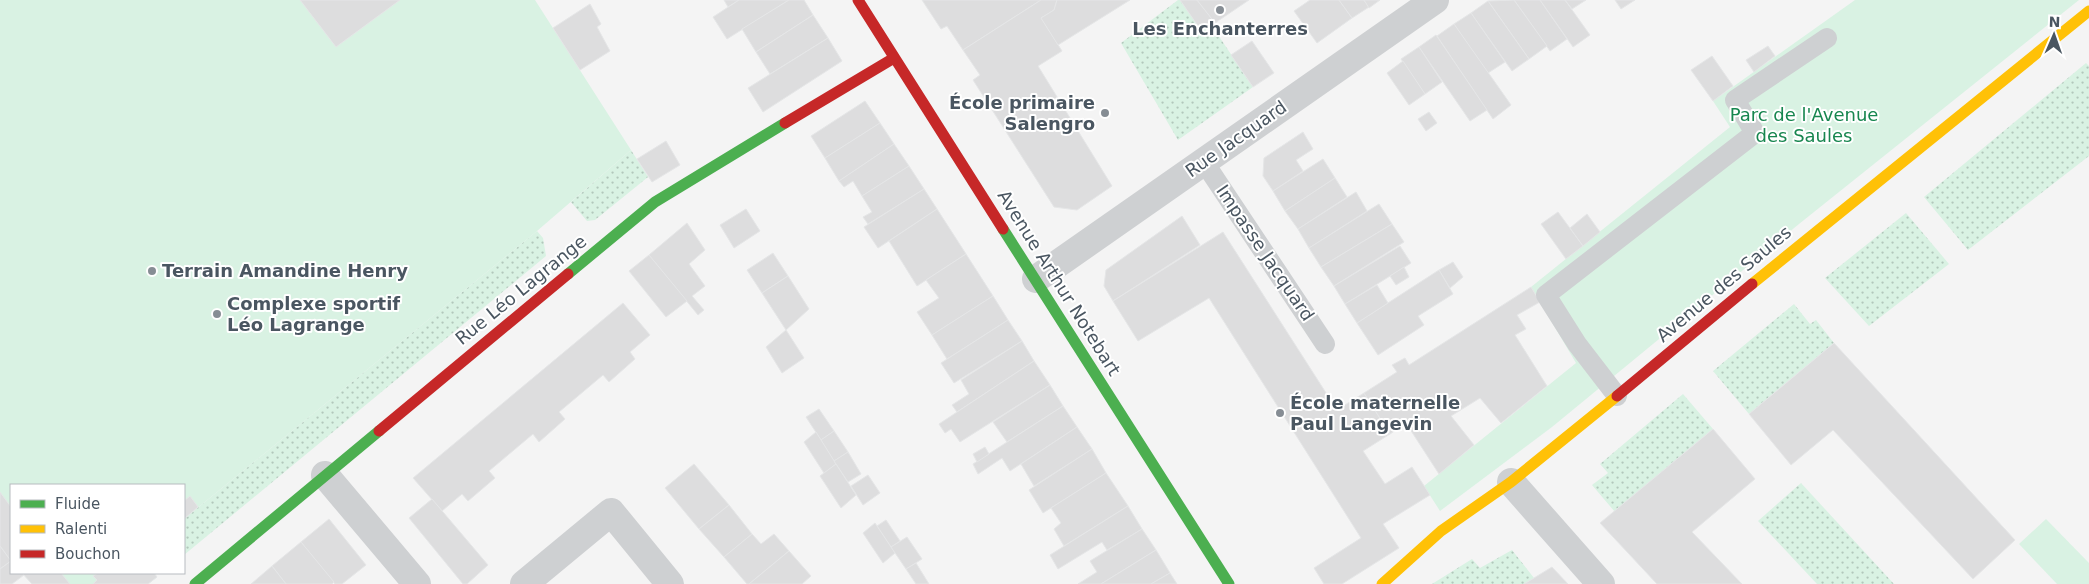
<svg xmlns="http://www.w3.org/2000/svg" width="2089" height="584" font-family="'DejaVu Sans',sans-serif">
<defs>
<pattern id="grass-dots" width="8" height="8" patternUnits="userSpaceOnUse" patternTransform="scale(1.25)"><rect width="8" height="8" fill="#d9f2e3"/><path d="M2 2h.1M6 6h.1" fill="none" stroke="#b2c7bb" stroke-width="1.8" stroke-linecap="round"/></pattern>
</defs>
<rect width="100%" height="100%" fill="#f4f4f4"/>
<!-- grass -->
<g fill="url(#grass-dots)">
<polygon points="1178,0 1180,0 1200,28 1210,23 1253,87 1178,140 1121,43"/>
<polygon points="2086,63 2089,66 2089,156 1968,250 1924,197"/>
<polygon points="631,150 648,177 595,220 587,221 571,202"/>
<polygon points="1906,213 1949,264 1869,326 1825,278"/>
<polygon points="537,231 543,238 546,256 184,555 184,519"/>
<polygon points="1794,304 1810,324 1816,320 1834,343 1749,414 1713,371"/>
<polygon points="1683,394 1713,429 1615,512 1592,485 1608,473 1600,464"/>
<polygon points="1801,483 1894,584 1817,584 1758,521"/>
<polygon points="1512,550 1534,578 1524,584 1432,584 1472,559 1480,568"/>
</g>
<!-- park -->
<g fill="#d9f2e3">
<polygon points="0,0 535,0 631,150 537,231 184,519 184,485 11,485 11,561 0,546"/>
<polygon points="1855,0 2079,0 1799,224 1552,427 1440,511 1424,486 1576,363 1531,287 1730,127 1713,101"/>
<polygon points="2046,519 2089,563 2089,584 2057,584 2019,544"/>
<polygon points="22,573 154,573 157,577 148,584 32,584"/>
</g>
<!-- building -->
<g fill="#ddddde" stroke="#e5e6e7">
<polygon points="300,0 400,0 336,47"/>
<polygon points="724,0 739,0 728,7"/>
<polygon points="739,0 789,0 727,39 713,17"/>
<polygon points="789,0 804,0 813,15 756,52 742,29"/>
<polygon points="922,0 1041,0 963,50 947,26 941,29"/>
<polygon points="1041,0 1057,0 1054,10 1041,18 1062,51 1038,66 1112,186 1077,210 1054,207 973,80 980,75 963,50"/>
<polygon points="1057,0 1130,0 1058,45 1041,18 1054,10"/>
<polygon points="1180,0 1197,0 1213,20 1200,29"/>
<polygon points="1197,0 1249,0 1215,23"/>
<polygon points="1310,0 1339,0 1352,18 1317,43 1294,11"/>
<polygon points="1339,0 1364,0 1369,7 1352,18"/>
<polygon points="1364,0 1380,0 1369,8"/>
<polygon points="1514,0 1540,0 1567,39 1550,51"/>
<polygon points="1514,0 1547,46 1529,59 1488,1"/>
<polygon points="1540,0 1565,0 1590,35 1573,47"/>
<polygon points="1565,0 1586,0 1572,9"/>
<polygon points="1615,0 1635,0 1621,9"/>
<polygon points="1488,1 1529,59 1512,71 1471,13"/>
<polygon points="590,4 601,24 597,27 610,51 580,70 553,28"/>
<polygon points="1471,13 1505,62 1488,73 1454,24"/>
<polygon points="813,15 828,38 770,74 756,52"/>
<polygon points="1454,24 1511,105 1493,119 1437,36"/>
<polygon points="1436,35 1487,110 1470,121 1419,47"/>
<polygon points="828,38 842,61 763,112 748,88"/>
<polygon points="1252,41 1274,73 1253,87 1231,55"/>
<polygon points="1768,46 1775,56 1754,72 1746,60"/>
<polygon points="1419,47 1442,82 1425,94 1401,59"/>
<polygon points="1712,56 1733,86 1713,101 1691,70"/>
<polygon points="1403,61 1425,94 1409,105 1387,73"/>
<polygon points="865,101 880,123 825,158 811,136"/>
<polygon points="1429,112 1437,123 1426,131 1418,119"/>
<polygon points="880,123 894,144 839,181 825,158"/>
<polygon points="1303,132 1313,149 1296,160 1303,171 1273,191 1263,176 1264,158"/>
<polygon points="666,141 680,165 652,182 637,159"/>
<polygon points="894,144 909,166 862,196 853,181 844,187 839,181"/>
<polygon points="1323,159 1335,178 1285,211 1273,191"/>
<polygon points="909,166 924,189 868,224 863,217 872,212 862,196"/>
<polygon points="1335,178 1347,197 1298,229 1285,211"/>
<polygon points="924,189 937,209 878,248 864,227"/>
<polygon points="1356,192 1367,211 1309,248 1298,229"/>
<polygon points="1379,204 1392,224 1321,267 1309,248"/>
<polygon points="746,209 760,231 734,248 720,225"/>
<polygon points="937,209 966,254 917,286 889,241"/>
<polygon points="1558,212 1583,246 1566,259 1541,224"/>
<polygon points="1587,214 1600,232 1583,246 1570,228"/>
<polygon points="1182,216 1200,245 1113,301 1104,286 1106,270"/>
<polygon points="687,223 705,250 689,264 705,286 692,296 704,310 698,315 649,255"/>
<polygon points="1392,224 1404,242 1334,286 1321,267"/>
<polygon points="1223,232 1337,410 1364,393 1390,434 1363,451 1385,484 1412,467 1430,495 1383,524 1399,548 1342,584 1324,584 1314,568 1361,538 1209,298 1138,341 1113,301"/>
<polygon points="1400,246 1411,263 1345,304 1334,286"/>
<polygon points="773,253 788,276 762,293 747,270"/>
<polygon points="966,254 993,296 932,335 917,312 939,298 926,280"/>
<polygon points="649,255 687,301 666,317 629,271"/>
<polygon points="1453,262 1463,277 1450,288 1439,270"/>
<polygon points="1404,267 1409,277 1396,285 1390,276"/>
<polygon points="1439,270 1453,294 1418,316 1424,325 1378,355 1357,323"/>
<polygon points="788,276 809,309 786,330 762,293"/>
<polygon points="1377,285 1388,303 1357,323 1345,304"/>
<polygon points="1531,287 1540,302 1517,315 1526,329 1515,335 1547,386 1501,423 1480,398 1451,416 1474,445 1439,474 1406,423 1390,434 1364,393 1397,372 1392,365 1405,358 1409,365"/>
<polygon points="993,296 1008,320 947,359 932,335"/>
<polygon points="623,303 650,335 630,352 635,359 609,382 603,375 559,412 565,419 539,442 533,434 489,471 495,478 468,501 462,494 442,511 413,478"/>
<polygon points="1008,320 1022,341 954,383 941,363"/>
<polygon points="786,330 804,358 782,373 766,347"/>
<polygon points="1022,341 1034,361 957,412 952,405 969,394 961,380"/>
<polygon points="1834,343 2015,540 1973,579 1833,430 1791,465 1749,414"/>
<polygon points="1034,361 1050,385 960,442 951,429 945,433 939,424"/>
<polygon points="1050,385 1063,406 1007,442 993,422"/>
<polygon points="1063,406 1077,427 1010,471 1002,458 978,474 973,464"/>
<polygon points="819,409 834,431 821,440 806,417"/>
<polygon points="1077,427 1092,449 1034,486 1021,464"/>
<polygon points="1713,429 1755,479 1692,532 1742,584 1657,584 1600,523"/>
<polygon points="834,431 848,452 834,461 821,440"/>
<polygon points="816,432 836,464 824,473 804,442"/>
<polygon points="985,447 989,454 977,462 973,454"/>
<polygon points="1092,449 1106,473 1043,513 1029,490"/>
<polygon points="848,452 861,474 848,482 834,461"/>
<polygon points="694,464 729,505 699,529 665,488"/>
<polygon points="836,464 856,495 841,508 820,476"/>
<polygon points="1106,473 1128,506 1064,546 1054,529 1061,523 1051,508"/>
<polygon points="868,475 880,493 863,505 851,486"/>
<polygon points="0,492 11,507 11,561 0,546"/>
<polygon points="190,496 198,507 184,519 184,501"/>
<polygon points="432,499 488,565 467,584 463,584 409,518"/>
<polygon points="729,505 752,534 724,557 699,529"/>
<polygon points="1128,506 1142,529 1107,550 1102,542 1058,569 1050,555"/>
<polygon points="329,519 366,565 342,584 335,584 301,542"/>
<polygon points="886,520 900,541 891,547 877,526"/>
<polygon points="875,523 895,553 883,563 863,533"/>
<polygon points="1142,529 1156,550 1101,584 1078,584 1097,572 1090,561"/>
<polygon points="752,534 761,544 774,534 789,551 749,584 747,584 724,557"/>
<polygon points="907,537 922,559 906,569 891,547"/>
<polygon points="301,542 334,582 332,584 286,584 272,566"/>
<polygon points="0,546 11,561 0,569"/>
<polygon points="1156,550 1170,573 1151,584 1101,584"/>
<polygon points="789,551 811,576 802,584 749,584"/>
<polygon points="11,561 11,573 22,573 24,575 12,584 0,584 0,569"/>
<polygon points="916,563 929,584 916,584 906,569"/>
<polygon points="272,566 286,584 251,584"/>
<polygon points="1552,567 1568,584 1524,584 1534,578"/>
<polygon points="22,573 61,573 70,584 32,584"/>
<polygon points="98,573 154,573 157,577 148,584 93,584 97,580 93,576"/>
<polygon points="1170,573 1177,584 1151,584"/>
</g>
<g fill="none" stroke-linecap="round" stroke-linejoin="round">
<!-- lane -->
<g stroke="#ced0d2" stroke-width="20">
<polyline points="1204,162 1325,344"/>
<polyline points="1617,396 1577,344 1546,295 1755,133 1735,100 1827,38"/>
</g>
<!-- street -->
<g stroke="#ced0d2" stroke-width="28">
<polyline points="1036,279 1435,0"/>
<polyline points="325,475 417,584"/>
<polyline points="1511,482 1601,584"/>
<polyline points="524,584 611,512 670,584"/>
</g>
<!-- fast -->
<g stroke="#4caf50" stroke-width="11">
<polyline points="1003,229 1229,584"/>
<polyline points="568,274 655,202 785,123"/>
<polyline points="195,584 379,431"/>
</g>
<!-- slow -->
<g stroke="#ffc107" stroke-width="11">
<polyline points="1752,284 2089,11"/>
<polyline points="1382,584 1441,531 1511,482 1617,396"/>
</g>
<!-- jam -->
<g stroke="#c62828" stroke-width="11">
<polyline points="858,0 1003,229"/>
<polyline points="785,123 894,58"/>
<polyline points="1617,396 1752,284"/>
<polyline points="379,431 568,274"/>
</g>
</g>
<!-- markers -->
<g fill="#868d94" stroke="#fff" stroke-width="2">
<circle cx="1220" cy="10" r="5"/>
<circle cx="1105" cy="113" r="5"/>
<circle cx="152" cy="271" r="5"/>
<circle cx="217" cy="314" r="5"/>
<circle cx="1280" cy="413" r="5"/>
</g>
<g text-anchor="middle" stroke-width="4" stroke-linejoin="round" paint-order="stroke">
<!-- poi labels -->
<g font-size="18" font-weight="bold" fill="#4a5661" stroke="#fff" text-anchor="start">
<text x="1220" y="35" text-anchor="middle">Les Enchanterres</text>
<text x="1095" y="109" text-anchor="end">École primaire<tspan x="1095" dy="21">Salengro</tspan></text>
<text x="162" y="277">Terrain Amandine Henry</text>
<text x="227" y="310">Complexe sportif<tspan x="227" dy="21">Léo Lagrange</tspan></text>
<text x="1290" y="409">École maternelle<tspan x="1290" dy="21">Paul Langevin</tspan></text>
</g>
<!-- park labels -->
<g font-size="18" fill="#17864f" stroke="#fff">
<text x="1804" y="121">Parc de l'Avenue<tspan x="1804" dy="21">des Saules</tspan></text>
</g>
<!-- street labels -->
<g font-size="18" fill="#4a5661" stroke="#fff">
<text transform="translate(1236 139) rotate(-35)" y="6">Rue Jacquard</text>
<text transform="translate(1265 253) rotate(56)" y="6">Impasse Jacquard</text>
<text transform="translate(1059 283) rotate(58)" y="6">Avenue Arthur Notebart</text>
<text transform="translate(1724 284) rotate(-40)" y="6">Avenue des Saules</text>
<text transform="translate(521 290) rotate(-39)" y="6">Rue Léo Lagrange</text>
</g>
</g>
<!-- legend -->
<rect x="10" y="484" width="175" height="90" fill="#ffffff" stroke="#b7bbc0"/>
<rect x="20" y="500" width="25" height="8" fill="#4caf50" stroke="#b7bbc0"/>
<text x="55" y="509" font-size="15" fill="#4a5661">Fluide</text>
<rect x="20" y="525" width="25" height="8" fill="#ffc107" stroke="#b7bbc0"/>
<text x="55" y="534" font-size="15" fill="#4a5661">Ralenti</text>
<rect x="20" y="550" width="25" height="8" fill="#c62828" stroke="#b7bbc0"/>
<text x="55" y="559" font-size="15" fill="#4a5661">Bouchon</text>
<!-- north arrow -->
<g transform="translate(2054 35) rotate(2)" stroke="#ffffff" stroke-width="4" paint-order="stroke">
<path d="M0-4L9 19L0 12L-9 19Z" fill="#4a5661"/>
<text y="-8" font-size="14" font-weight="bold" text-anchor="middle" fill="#4a5661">N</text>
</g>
</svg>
